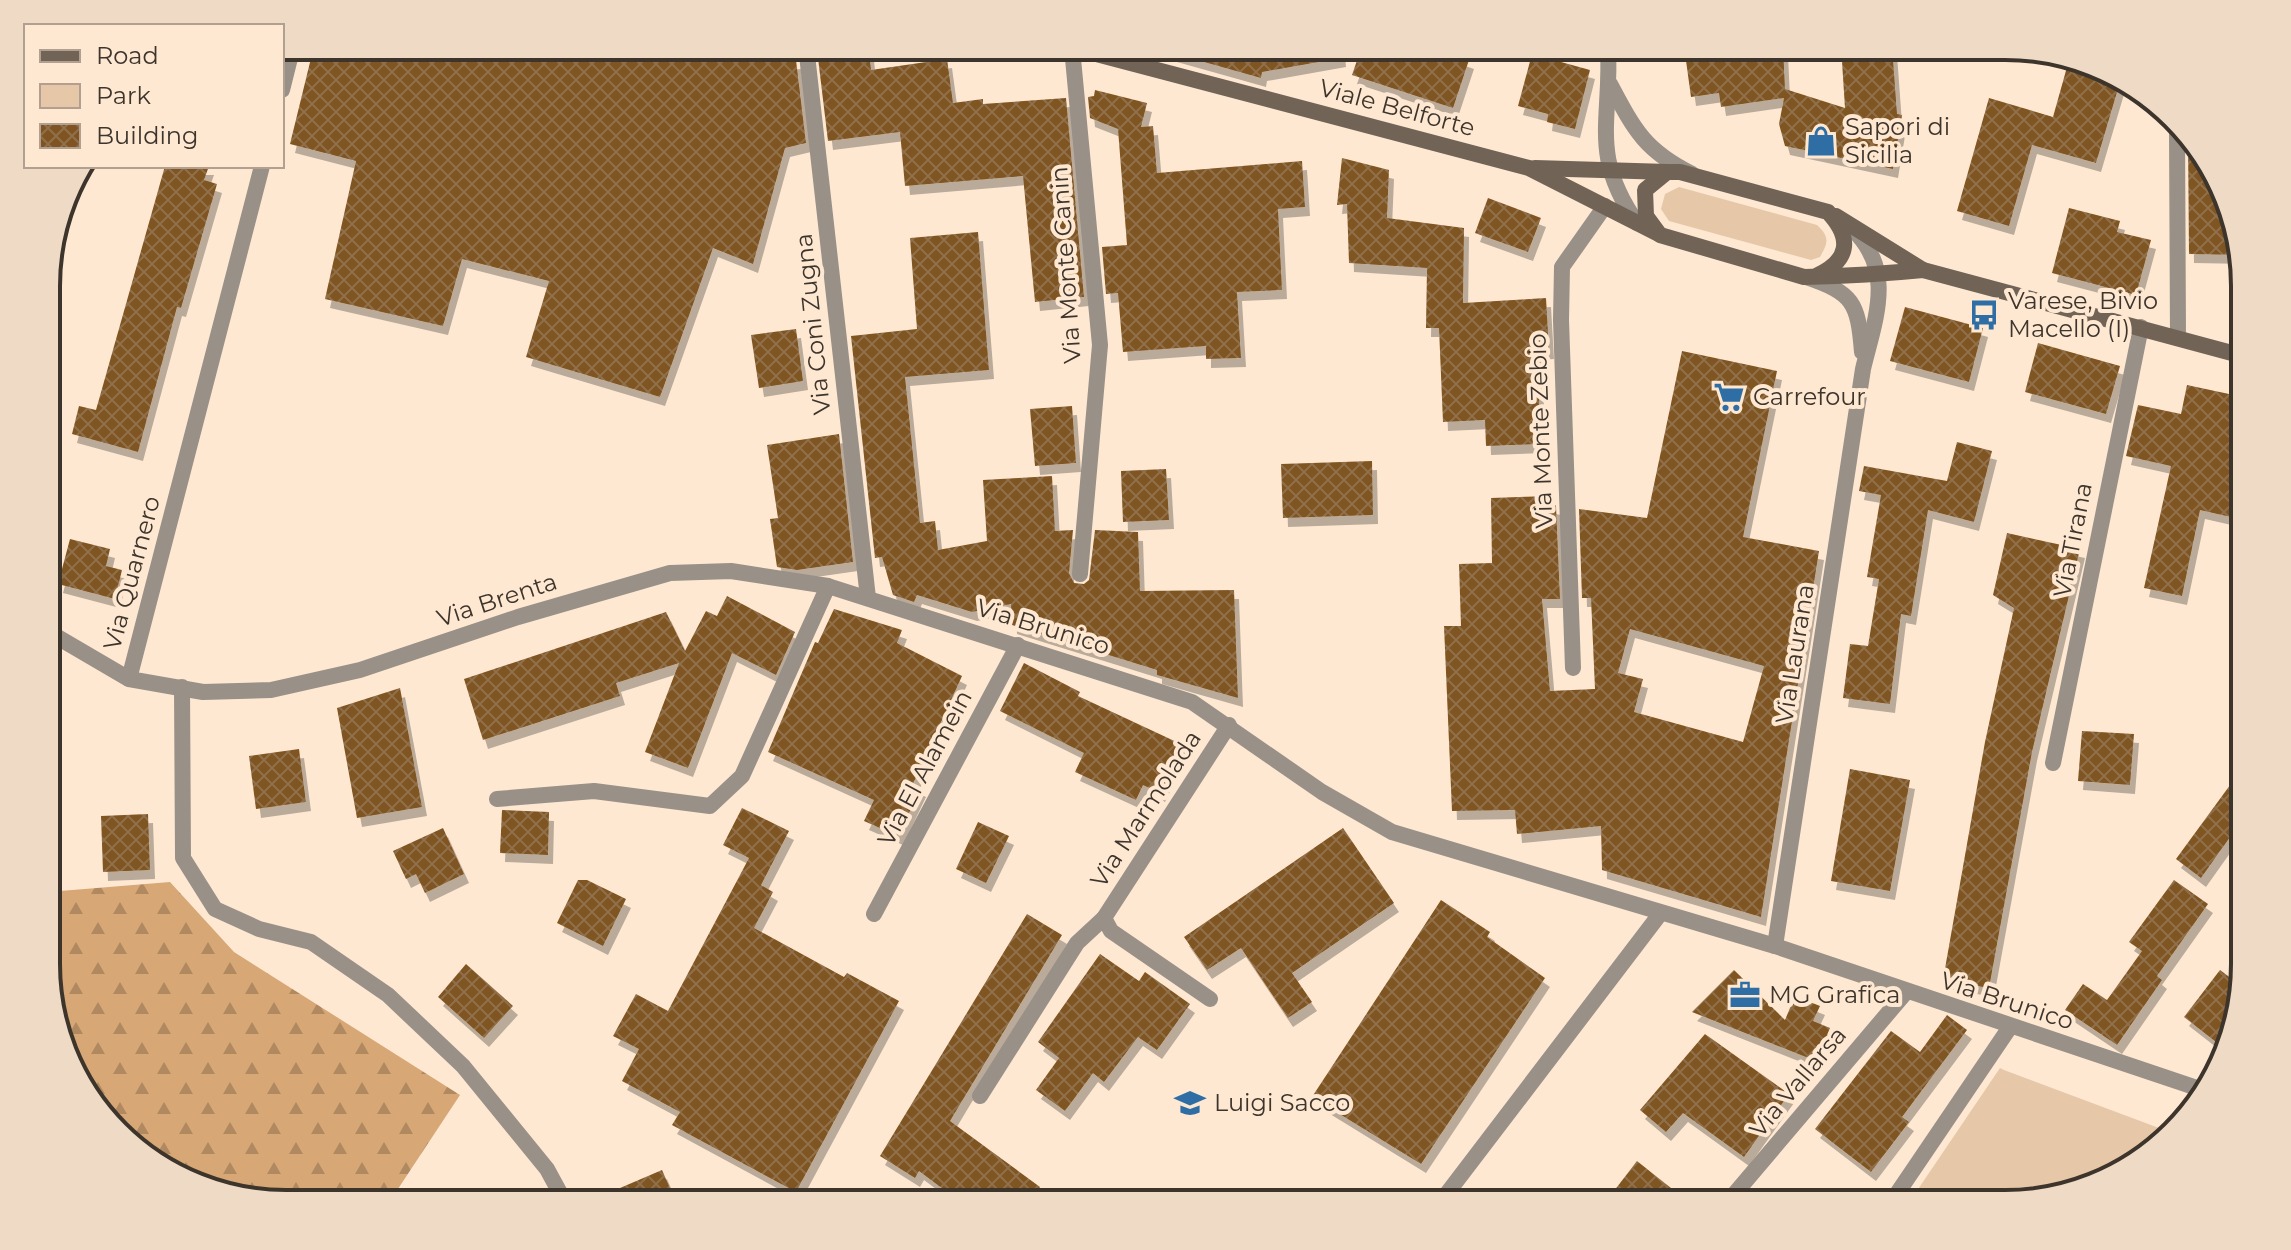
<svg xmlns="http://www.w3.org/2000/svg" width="2291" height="1250" font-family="Montserrat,sans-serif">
<defs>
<pattern id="forest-firs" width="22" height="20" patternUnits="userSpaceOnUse" patternTransform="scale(2)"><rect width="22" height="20" fill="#d7a775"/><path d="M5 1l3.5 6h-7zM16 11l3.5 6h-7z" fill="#b08960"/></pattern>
<pattern id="building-cross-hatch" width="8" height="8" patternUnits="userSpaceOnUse" patternTransform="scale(2)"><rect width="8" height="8" fill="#7f5422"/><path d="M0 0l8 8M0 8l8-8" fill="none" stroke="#90704a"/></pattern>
<filter id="shadow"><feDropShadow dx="5" dy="9" stdDeviation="0" flood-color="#0004"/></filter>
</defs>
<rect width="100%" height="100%" fill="#fee8d2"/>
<!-- green -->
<g fill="#e6c8a9">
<path d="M1679,187L1817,225C1830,237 1828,243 1820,257L1811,260L1669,221L1661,209L1665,194Z"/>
<polygon points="2000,1068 2004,1070 2167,1131 2138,1164 2020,1204 1908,1204"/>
</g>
<!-- forest -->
<polygon fill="url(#forest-firs)" points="170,882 234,952 460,1095 388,1204 286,1204 179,1179 95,1110 48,996 48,892"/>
<!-- building -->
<g fill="url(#building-cross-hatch)" fill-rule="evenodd" filter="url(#shadow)">
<polygon points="314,46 783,46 785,61 796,60 806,143 785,148 753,264 713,248 660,397 526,357 549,281 462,259 443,326 325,299 356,161 290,144"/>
<polygon points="1173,46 1340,46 1341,58 1262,72 1261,78 1172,53"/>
<polygon points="1362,46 1428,46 1469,60 1453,108 1352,75"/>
<polygon points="1684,46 1783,46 1785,89 1845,108 1841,46 1892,46 1897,114 1902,115 1893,169 1785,146 1779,124 1784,98 1721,107 1719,93 1691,97"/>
<polygon points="869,52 871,70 947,59 953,103 983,99 983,104 1066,98 1084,297 1035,302 1023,176 905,186 900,132 828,141 818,58"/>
<polygon points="1532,54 1590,70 1575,129 1547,122 1548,114 1518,106"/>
<polygon points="2067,67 2120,82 2096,163 2032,145 2009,226 1957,211 1989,98 2053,117"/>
<polygon points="1095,90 1147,103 1141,127 1153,126 1157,173 1302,161 1305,207 1278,209 1282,290 1237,292 1241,358 1206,359 1206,346 1123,352 1118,293 1106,294 1102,247 1127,245 1118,129 1090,118 1088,97 1094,96"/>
<polygon points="2188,138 2204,152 2243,255 2189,254"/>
<polygon points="1342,158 1389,170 1387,218 1464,228 1463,303 1546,298 1549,350 1537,351 1541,444 1486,446 1485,420 1443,422 1439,328 1426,328 1427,268 1349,263 1347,204 1337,205"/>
<polygon points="165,166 209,166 204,180 217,184 181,308 177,307 138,452 72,434 79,406 96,410"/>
<polygon points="1488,198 1541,218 1528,252 1475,233"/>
<polygon points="2069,208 2120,221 2117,232 2151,240 2136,295 2052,273"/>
<polygon points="978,232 989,370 905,377 920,523 935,521 938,550 987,541 983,480 1052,476 1055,531 1073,530 1069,573 1074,583 1084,584 1089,580 1095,530 1138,532 1140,591 1234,590 1238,698 1157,675 1157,670 1012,625 1011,604 972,612 917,595 914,602 893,595 882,557 875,558 851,336 917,329 910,238"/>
<polygon points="1905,307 1983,328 1969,382 1890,361"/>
<polygon points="796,329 803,381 759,388 751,335"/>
<polygon points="2038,343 2120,366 2106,414 2025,392"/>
<path d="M1682,351L1777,371L1743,537L1819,551L1761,917L1602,870L1601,826L1517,834L1515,810L1452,811L1444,626H1461L1459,564L1492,563L1491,498L1551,496V505L1556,506L1560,599H1542L1550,691L1595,689L1591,598H1582L1579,509L1647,518ZM1630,629L1764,666L1743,742L1634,712L1643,679L1618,673Z"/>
<polygon points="2187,385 2243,397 2244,520 2200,510 2182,596 2144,588 2171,466 2126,456 2138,405 2181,414"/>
<polygon points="1072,406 1076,463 1035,466 1030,409"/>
<polygon points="839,434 853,562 797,570 777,567 770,519 778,518 767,445"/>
<polygon points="1957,442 1992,451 1974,522 1928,510 1911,616 1901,614 1890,704 1843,698 1850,644 1868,646 1879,579 1867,577 1881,495 1859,491 1864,466 1947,481"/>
<polygon points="1372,461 1373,515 1283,518 1281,464"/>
<polygon points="1166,469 1169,520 1123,522 1121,471"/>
<polygon points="2007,533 2080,549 2032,752 1989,988 1943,980 1985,742 2014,608 1993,595"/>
<polygon points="70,539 110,549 106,566 122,570 115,599 58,584"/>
<polygon points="727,596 795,632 776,675 732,653 688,768 645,752 679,663 616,683 620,696 483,740 464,679 666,612 685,651 706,611 717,616"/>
<polygon points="834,609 902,630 897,643 962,676 913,784 921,788 898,836 864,821 874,800 768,752 815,642 818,643"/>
<polygon points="1024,663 1080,692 1078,696 1183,745 1160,793 1143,785 1136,800 1075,772 1084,753 1000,711"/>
<polygon points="400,688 422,807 357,818 337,708"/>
<polygon points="2082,731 2134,734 2130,785 2078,781"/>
<polygon points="299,749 306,802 256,809 249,756"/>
<polygon points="2244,766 2245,816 2201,878 2176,859"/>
<polygon points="1850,769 1910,780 1890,891 1831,881"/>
<polygon points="742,808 789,831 761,885 773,892 754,928 844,977 847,973 899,1001 796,1192 672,1125 680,1112 622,1081 639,1049 613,1036 636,994 668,1011 749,858 723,845"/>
<polygon points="502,810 549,812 548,855 500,853"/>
<polygon points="148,814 150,870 103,872 101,816"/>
<polygon points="978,822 1009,836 986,883 956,869"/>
<polygon points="443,828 464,874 425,893 416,874 406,879 393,851"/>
<polygon points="1343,828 1394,903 1292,973 1312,1002 1288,1018 1241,948 1207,970 1184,937"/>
<polygon points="578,880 587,880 626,899 603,946 557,923"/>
<polygon points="2174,880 2208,904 2157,976 2162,980 2117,1045 2065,1010 2083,984 2107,1000 2142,951 2129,942"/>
<polygon points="1441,900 1490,932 1487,937 1545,978 1421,1164 1312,1097"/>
<polygon points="1027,914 1062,935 950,1121 1040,1187 1028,1204 963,1204 919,1171 915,1178 880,1156"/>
<polygon points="1100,954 1139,981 1145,972 1190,1004 1157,1050 1138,1037 1104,1082 1093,1073 1065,1111 1036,1090 1059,1058 1038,1042"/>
<polygon points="466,964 513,1006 484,1038 438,997"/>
<polygon points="1734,970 1785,1020 1795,996 1820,1006 1813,1021 1830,1028 1816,1061 1692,1012"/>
<polygon points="2220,970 2240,985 2225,1049 2184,1017"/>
<polygon points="1947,1015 1967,1030 1902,1117 1909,1122 1871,1172 1815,1129 1891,1031 1920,1052"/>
<polygon points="1705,1034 1789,1094 1744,1157 1683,1113 1666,1132 1640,1110"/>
<polygon points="1637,1161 1691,1204 1604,1204"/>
<polygon points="662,1170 677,1204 627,1204 620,1188"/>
</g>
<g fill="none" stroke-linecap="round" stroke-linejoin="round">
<!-- street -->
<g stroke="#999087" stroke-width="16">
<polyline points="806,46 868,598"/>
<path d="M1608,46C1612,121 1589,154 1637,223"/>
<polyline points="1072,48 1100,345 1080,574"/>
<path d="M1610,84C1634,129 1644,150 1692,174"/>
<polyline points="282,90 293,46"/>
<polyline points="2177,128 2178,338"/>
<polyline points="262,166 129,679 203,692 271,690 360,670 518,617 670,573 731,571 828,586 1192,702 1322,792 1392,832 1775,946 2203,1090"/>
<path d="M1806,277C1853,293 1858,302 1862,352"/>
<polyline points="47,631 129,679"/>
<polyline points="1573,668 1561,320 1562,267 1605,206"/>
<polyline points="182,687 183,858 215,909 259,929 311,942 388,995 463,1066 547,1169 566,1204"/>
<polyline points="2053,763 2141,327"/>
<polyline points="497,799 594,791 710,806 742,776 828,586"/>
<polyline points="874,914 1018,645"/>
<path d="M1775,946L1863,369C1875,319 1896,270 1852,229"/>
<polyline points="1210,999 1111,931 1104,918 1229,725"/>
<polyline points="980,1096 1077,943 1104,918"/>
<polyline points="1439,1204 1660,914"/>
<polyline points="1726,1204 1906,992"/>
<polyline points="1890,1204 2010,1027"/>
</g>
<!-- secondary -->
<g stroke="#716457" stroke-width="16">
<polyline points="1066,46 1529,168 1657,233"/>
<polyline points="1535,168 1668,172"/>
<polyline points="1836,216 1923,270"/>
<path d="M1816,276C1849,261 1853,239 1828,212L1680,172H1667L1645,190L1646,216L1660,235L1804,277C1844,276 1883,274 1923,270L2243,356"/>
</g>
</g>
<!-- icons -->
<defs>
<g id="shop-bare" transform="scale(2.4)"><path d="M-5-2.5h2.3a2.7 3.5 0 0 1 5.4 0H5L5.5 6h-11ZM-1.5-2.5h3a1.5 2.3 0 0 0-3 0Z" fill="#2e6ea5" stroke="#fee8d2" stroke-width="2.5" paint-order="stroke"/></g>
<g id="bus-bare" transform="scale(2.4)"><path d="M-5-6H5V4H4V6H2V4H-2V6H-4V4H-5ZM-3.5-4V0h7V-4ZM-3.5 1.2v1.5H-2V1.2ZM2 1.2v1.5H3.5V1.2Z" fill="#2e6ea5" stroke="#fee8d2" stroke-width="2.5" paint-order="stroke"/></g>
<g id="supermarket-bare" transform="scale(2.4)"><path d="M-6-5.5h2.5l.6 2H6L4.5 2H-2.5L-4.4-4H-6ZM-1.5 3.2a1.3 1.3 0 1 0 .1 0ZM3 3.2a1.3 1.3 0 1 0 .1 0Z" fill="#2e6ea5" stroke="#fee8d2" stroke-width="2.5" paint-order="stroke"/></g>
<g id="office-bare" transform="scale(2.4)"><path d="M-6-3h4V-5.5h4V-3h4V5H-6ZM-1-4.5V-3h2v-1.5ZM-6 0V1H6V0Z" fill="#2e6ea5" stroke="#fee8d2" stroke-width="2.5" paint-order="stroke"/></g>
<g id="school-bare" transform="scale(2.4)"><path d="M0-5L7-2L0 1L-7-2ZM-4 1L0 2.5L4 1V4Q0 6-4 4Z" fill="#2e6ea5" stroke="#fee8d2" stroke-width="2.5" paint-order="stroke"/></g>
</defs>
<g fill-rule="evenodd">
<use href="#shop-bare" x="1821" y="141"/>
<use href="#bus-bare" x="1984" y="315"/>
<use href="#supermarket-bare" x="1729" y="397"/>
<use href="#office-bare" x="1745" y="995"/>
<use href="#school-bare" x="1190" y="1103"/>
</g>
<g text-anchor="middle" stroke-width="8" stroke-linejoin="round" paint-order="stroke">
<!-- street labels -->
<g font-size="24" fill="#3d352c" stroke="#fee8d2">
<text transform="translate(1397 108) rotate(15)" y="8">Viale Belforte</text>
<text transform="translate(1066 265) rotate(-94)" y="8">Via Monte Canin</text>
<text transform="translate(813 324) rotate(-96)" y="8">Via Coni Zugna</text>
<text transform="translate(1541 431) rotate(-92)" y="8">Via Monte Zebio</text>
<text transform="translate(2073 540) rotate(-79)" y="8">Via Tirana</text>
<text transform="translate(132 573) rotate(-75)" y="8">Via Quarnero</text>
<text transform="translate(497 600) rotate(-18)" y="8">Via Brenta</text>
<text transform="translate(1043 627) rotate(17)" y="8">Via Brunico</text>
<text transform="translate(1795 654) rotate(-81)" y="8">Via Laurana</text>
<text transform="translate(925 768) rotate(-62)" y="8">Via El Alamein</text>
<text transform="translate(1146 809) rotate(-57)" y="8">Via Marmolada</text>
<text transform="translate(2007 1001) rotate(18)" y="8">Via Brunico</text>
<text transform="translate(1798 1082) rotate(-50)" y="8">Via Vallarsa</text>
</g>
<!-- poi labels -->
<g font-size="24" fill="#3d352c" stroke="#fee8d2" text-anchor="start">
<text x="1845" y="135">Sapori di<tspan x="1845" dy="28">Sicilia</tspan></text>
<text x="2008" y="309">Varese, Bivio<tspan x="2008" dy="28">Macello (I)</tspan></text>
<text x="1753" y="405">Carrefour</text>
<text x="1769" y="1003">MG Grafica</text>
<text x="1214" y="1111">Luigi Sacco</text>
</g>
</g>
<!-- crop -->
<path d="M0 0H2291V1250H0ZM286 60H2005A226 226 0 0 1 2231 286V964A226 226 0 0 1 2005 1190H286A226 226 0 0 1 60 964V286A226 226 0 0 1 286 60Z" fill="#efdac5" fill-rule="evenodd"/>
<path fill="none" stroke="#3d352c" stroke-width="4" d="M286 60H2005A226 226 0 0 1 2231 286V964A226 226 0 0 1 2005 1190H286A226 226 0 0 1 60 964V286A226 226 0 0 1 286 60Z"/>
<!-- legend -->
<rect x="24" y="24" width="260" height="144" fill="#fee8d2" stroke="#b1a090" stroke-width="2"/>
<rect x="40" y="50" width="40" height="12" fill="#716457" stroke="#b1a090" stroke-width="2"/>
<text x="96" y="64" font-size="24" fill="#3d352c">Road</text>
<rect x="40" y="84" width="40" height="24" fill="#e6c8a9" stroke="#b1a090" stroke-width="2"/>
<text x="96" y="104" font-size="24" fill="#3d352c">Park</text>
<rect x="40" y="124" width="40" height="24" fill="url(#building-cross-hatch)" stroke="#b1a090" stroke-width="2"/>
<text x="96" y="144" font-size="24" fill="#3d352c">Building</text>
</svg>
